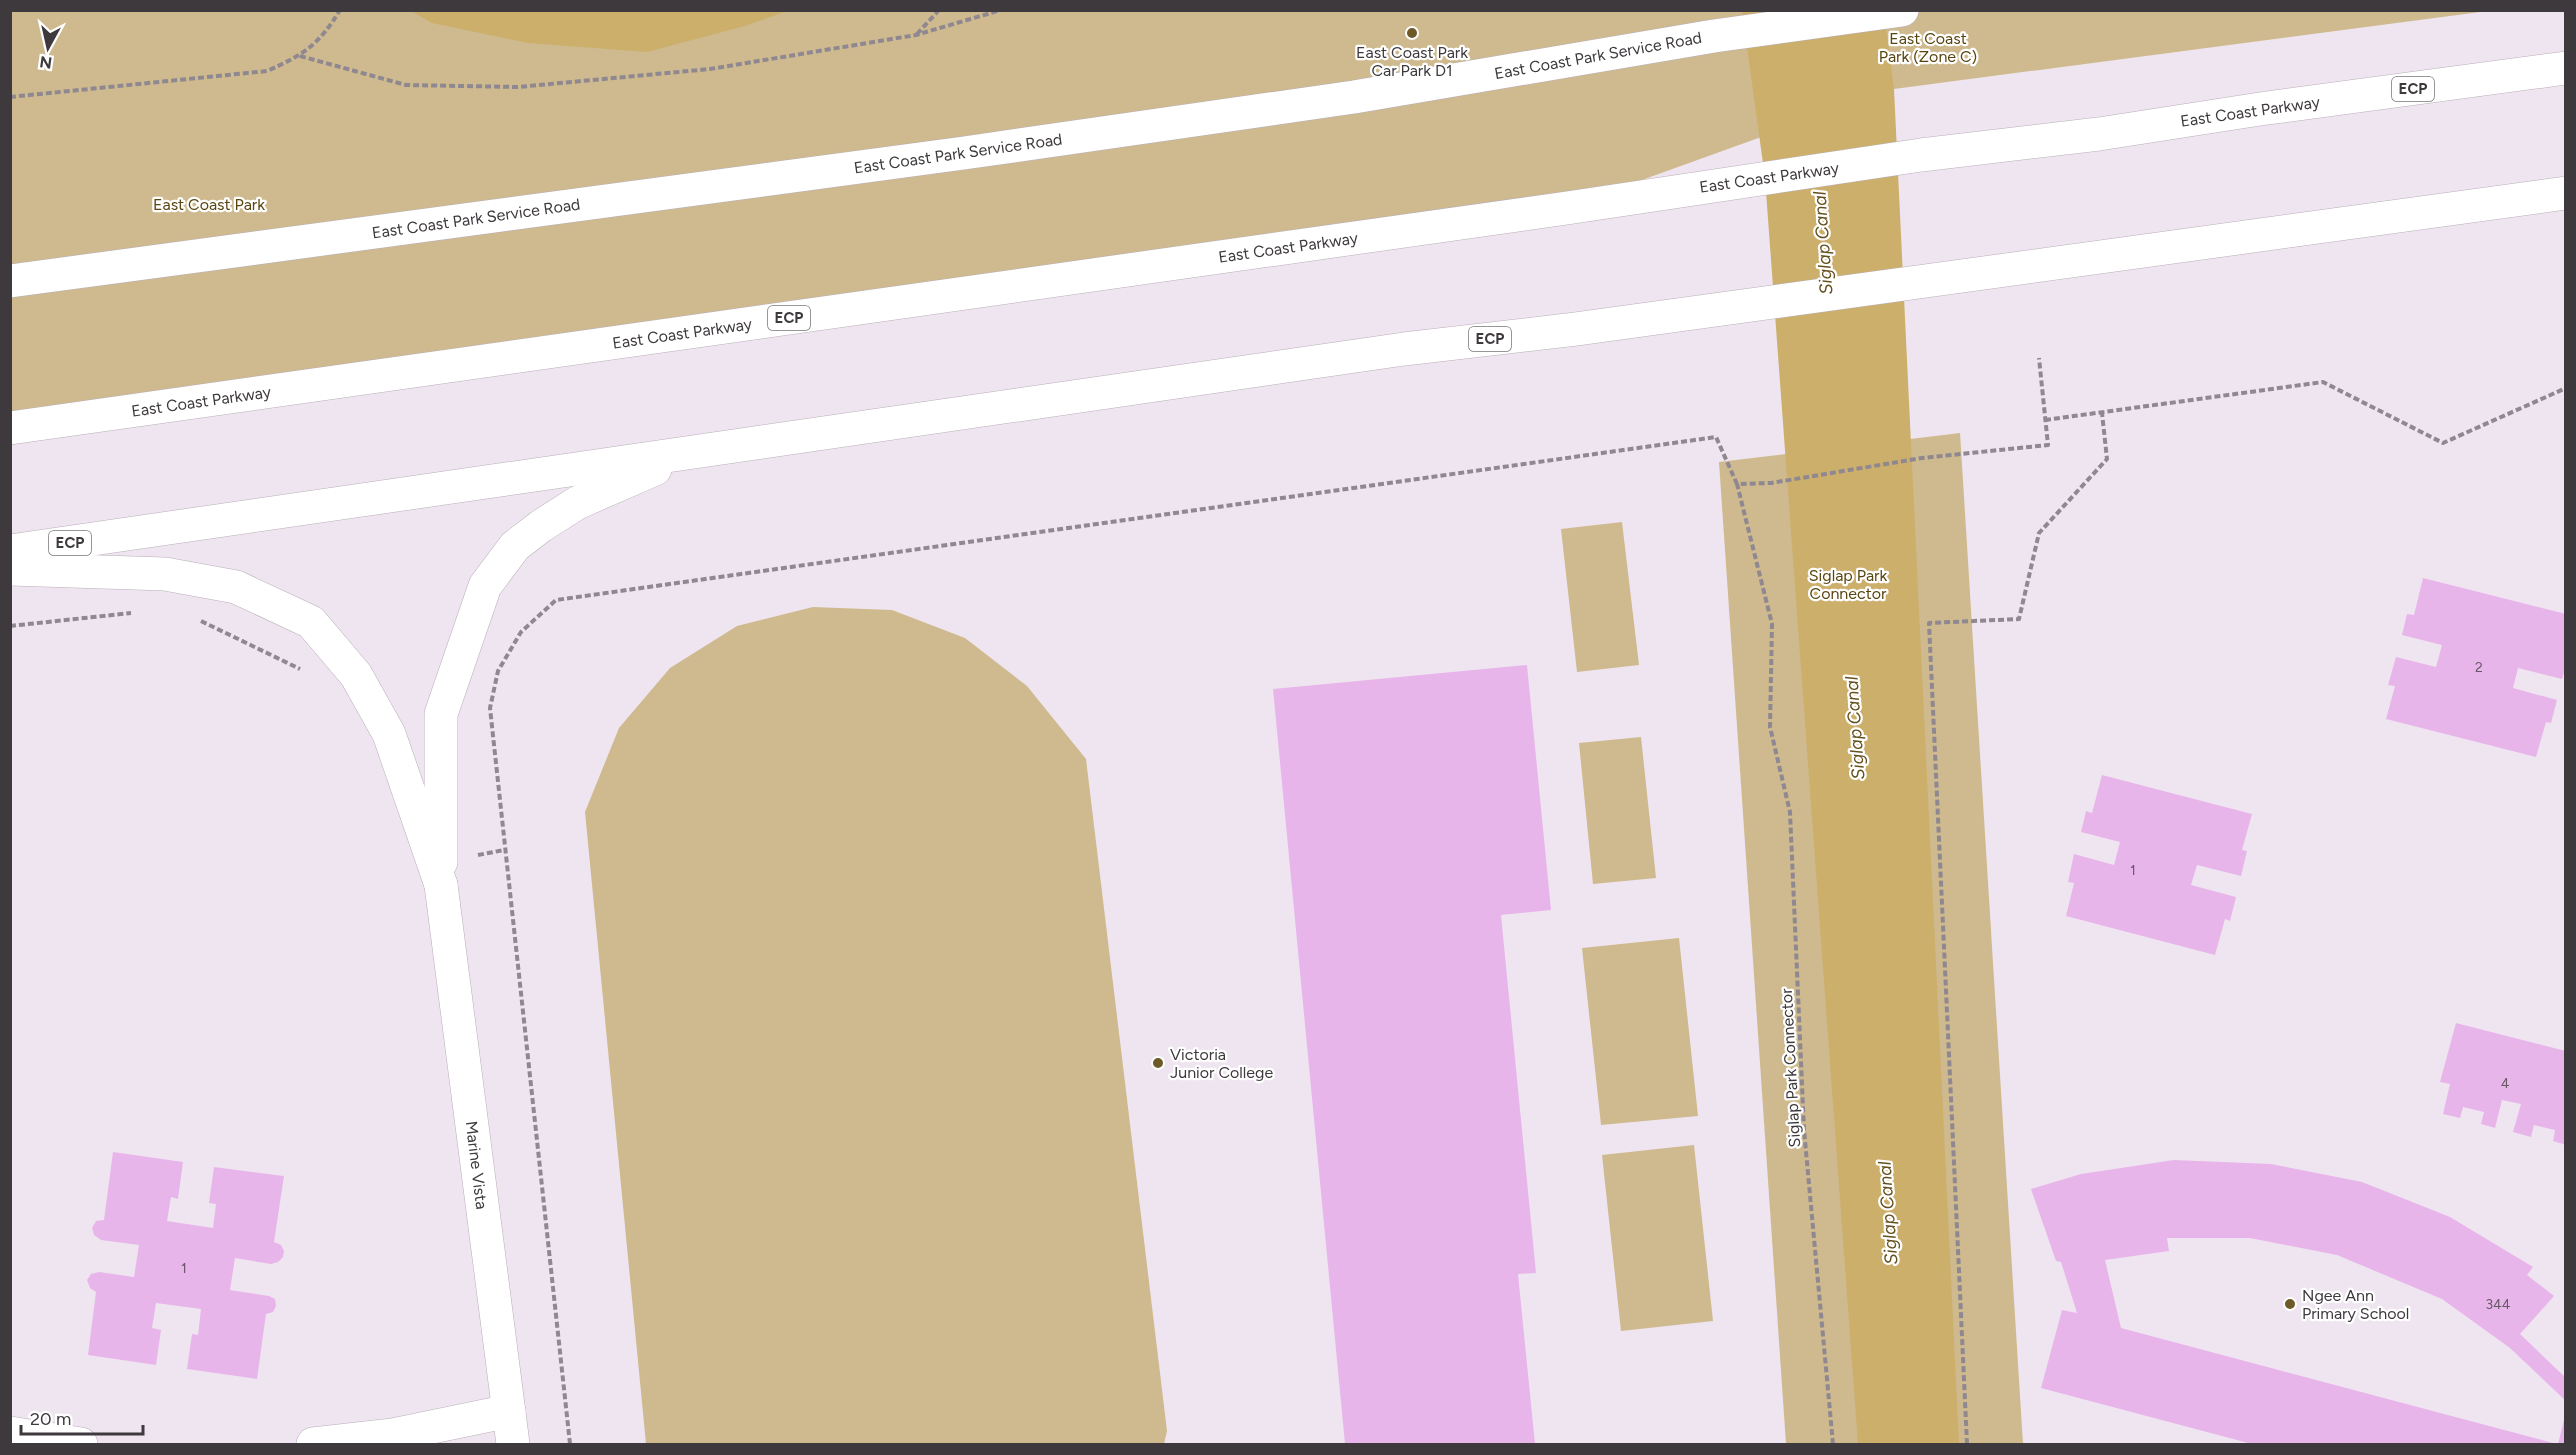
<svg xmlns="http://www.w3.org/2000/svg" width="2576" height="1455" font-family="Figtree,sans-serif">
<rect width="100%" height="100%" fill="#efe5f0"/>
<!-- green -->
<g fill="#ceba8e">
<polygon points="10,11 2488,11 1894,89 1567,207 11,427"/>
<polygon points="1960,433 2023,1444 1786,1444 1719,462"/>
<polygon points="1622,522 1639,665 1577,672 1561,529"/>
<polygon points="813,607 892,610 965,638 1027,686 1086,759 1167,1431 1164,1444 646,1444 585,812 619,728 670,668 737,626"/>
<polygon points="1641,737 1656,878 1593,884 1579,743"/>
<polygon points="1679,938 1698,1116 1601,1125 1582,948"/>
<polygon points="1694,1145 1713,1321 1621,1331 1602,1155"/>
</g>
<!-- water -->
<g fill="#cdaf6c">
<polygon points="411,11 787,11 745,26 647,52 528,43 432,23"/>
<polygon points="1742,11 1884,11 1894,89 1959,1444 1858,1444 1765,178"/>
</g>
<!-- building -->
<g fill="#e8b5eb">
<polygon points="2423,578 2566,614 2566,666 2562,679 2518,668 2513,688 2557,700 2551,723 2546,722 2536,757 2386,719 2395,686 2388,685 2396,657 2436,667 2442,645 2402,635 2407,614 2414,615"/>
<polygon points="1527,665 1551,910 1501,915 1536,1273 1518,1274 1535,1444 1345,1444 1273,689"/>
<polygon points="2102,775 2252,814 2242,850 2247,851 2241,876 2197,865 2191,885 2236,897 2230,921 2225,919 2215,955 2066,916 2074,883 2068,882 2074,854 2114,865 2120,842 2081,832 2086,811 2092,813"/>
<polygon points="2456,1023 2566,1051 2566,1145 2553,1141 2555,1130 2534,1125 2531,1137 2513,1132 2521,1104 2502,1100 2495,1128 2481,1124 2484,1112 2463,1107 2460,1118 2443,1114 2450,1084 2440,1082"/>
<polygon points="113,1152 183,1162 178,1199 171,1197 167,1221 213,1228 216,1204 209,1203 214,1167 284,1176 274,1242 281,1245 284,1251 283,1257 278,1262 271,1264 235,1258 230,1290 269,1296 275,1299 276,1306 273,1312 266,1314 257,1379 187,1369 192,1334 198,1335 201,1309 156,1303 152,1328 161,1330 156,1365 88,1355 96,1292 90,1288 87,1280 91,1274 99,1272 134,1277 139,1245 101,1240 94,1235 92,1228 96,1221 104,1220"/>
<polygon points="2174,1160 2271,1164 2362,1182 2450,1217 2533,1267 2527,1275 2554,1296 2520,1334 2566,1378 2566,1401 2510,1348 2442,1299 2337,1255 2250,1238 2167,1238 2169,1251 2105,1260 2121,1328 2557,1444 2252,1444 2041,1388 2062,1310 2077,1313 2061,1262 2056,1261 2031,1189 2081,1174"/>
<polygon points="2565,1416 2566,1444 2558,1444"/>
</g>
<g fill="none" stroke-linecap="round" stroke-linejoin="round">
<!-- minor casing -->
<g stroke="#b8afb8" stroke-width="34">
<g id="minor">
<polyline points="10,281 964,153 1354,97 1714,36 1902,10"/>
<polyline points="441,885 513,1444"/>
<polyline points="10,1433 81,1444"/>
<polyline points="313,1444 393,1435 509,1411"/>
</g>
</g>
<!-- highway casing -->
<g stroke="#b8afb8" stroke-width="34">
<g id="highway">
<polyline points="10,428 1567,208 1921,155 2099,134 2260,109 2566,68"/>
<polyline points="10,551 1404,349 1576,329 2566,193"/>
<polyline points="10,569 165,574 236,587 311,622 356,675 389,734 441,885"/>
<polyline points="441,862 441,714 485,586 515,546 541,526 577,503 655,469"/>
</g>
</g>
<!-- path -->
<g stroke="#8f8890" stroke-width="4" stroke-dasharray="6 3" stroke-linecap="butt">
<polyline points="917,34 939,10"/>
<polyline points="300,56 406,85 518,87 710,69 916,35 1001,10"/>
<path d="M10,97L267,71C303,55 319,45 340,10"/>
<polyline points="2045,420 2323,382 2443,443 2566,388"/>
<polyline points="201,621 300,669"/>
<polyline points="10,626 131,613"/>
<polyline points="478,855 504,850"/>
<polyline points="570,1444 490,708 498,671 521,632 556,600 1716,437 1737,484"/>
<polyline points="1833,1444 1804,1130 1790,812 1770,727 1772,624 1737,484 1771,483 1922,458 2048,445 2039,358"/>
<polyline points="1967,1444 1929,623 2019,619 2039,533 2107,459 2102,413"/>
</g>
<!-- minor -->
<use href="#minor" stroke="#fff" stroke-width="33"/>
<!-- highway -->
<use href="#highway" stroke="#fff" stroke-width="33"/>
</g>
<!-- markers -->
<g fill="#6e5a29" stroke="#fff" stroke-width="2">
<circle cx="1412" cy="33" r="6"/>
<circle cx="1158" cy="1063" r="6"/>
<circle cx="2290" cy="1304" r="6"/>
</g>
<g text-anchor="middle" stroke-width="4.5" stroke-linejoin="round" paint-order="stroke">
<!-- number labels -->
<g font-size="14" fill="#685868">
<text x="2479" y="672">2</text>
<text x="2133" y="875">1</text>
<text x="2505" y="1088">4</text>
<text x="184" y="1273">1</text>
<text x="2498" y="1309">344</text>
</g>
<!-- shield labels -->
<g fill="#fff" stroke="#777477" stroke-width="1.5">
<rect x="2392" y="77" width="42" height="24" rx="4.5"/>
<rect x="768" y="306" width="42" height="24" rx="4.5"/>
<rect x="1469" y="327" width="42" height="24" rx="4.5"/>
<rect x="49" y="531" width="42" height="24" rx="4.5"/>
</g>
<g font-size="15" font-weight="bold" fill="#3d393d">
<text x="2413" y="94">ECP</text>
<text x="789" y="323">ECP</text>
<text x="1490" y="344">ECP</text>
<text x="70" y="548">ECP</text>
</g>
<!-- park labels -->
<g font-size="16" fill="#594510" stroke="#fff">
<text x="1928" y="44">East Coast<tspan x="1928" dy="18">Park (Zone C)</tspan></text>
<text x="209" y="210">East Coast Park</text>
<text x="1848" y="581">Siglap Park<tspan x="1848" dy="18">Connector</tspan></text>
</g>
<!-- poi labels -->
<g font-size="16" fill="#3d393d" stroke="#fff" text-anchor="start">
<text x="1412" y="58" text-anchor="middle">East Coast Park<tspan x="1412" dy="18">Car Park D1</tspan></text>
<text x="1170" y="1060">Victoria<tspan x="1170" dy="18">Junior College</tspan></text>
<text x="2302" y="1301">Ngee Ann<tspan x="2302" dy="18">Primary School</tspan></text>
</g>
<!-- street labels -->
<g font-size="16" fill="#3d393d" stroke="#fff">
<text transform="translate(1598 55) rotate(-10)" y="6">East Coast Park Service Road</text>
<text transform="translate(2250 111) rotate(-8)" y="6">East Coast Parkway</text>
<text transform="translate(958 153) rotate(-8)" y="6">East Coast Park Service Road</text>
<text transform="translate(1769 177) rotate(-8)" y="6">East Coast Parkway</text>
<text transform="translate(476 218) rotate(-8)" y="6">East Coast Park Service Road</text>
<text transform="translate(1288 247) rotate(-8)" y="6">East Coast Parkway</text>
<text transform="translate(682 333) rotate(-8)" y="6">East Coast Parkway</text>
<text transform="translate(201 401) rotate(-8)" y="6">East Coast Parkway</text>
<text transform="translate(1790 1068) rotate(-93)" y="6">Siglap Park Connector</text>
<text transform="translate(477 1165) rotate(83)" y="6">Marine Vista</text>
</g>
<!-- water labels -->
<g font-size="18" font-style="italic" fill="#65501d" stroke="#fff">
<text transform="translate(1823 243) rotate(-94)" y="6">Siglap Canal</text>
<text transform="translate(1855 728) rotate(-94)" y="6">Siglap Canal</text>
<text transform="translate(1888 1213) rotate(-94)" y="6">Siglap Canal</text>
</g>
</g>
<!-- border -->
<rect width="2576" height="1455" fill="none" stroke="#3d393d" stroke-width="24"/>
<!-- north arrow -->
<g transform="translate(48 48) rotate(188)" stroke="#ffffff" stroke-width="4.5" paint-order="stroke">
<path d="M0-4.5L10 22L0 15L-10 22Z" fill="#3d393d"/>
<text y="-9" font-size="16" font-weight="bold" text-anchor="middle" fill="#3d393d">N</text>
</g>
<!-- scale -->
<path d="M21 1425v9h122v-9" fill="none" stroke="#3d393d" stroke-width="3"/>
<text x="30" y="1425" font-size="18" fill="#3d393d" stroke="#ffffff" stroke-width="4.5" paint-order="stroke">20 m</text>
</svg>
